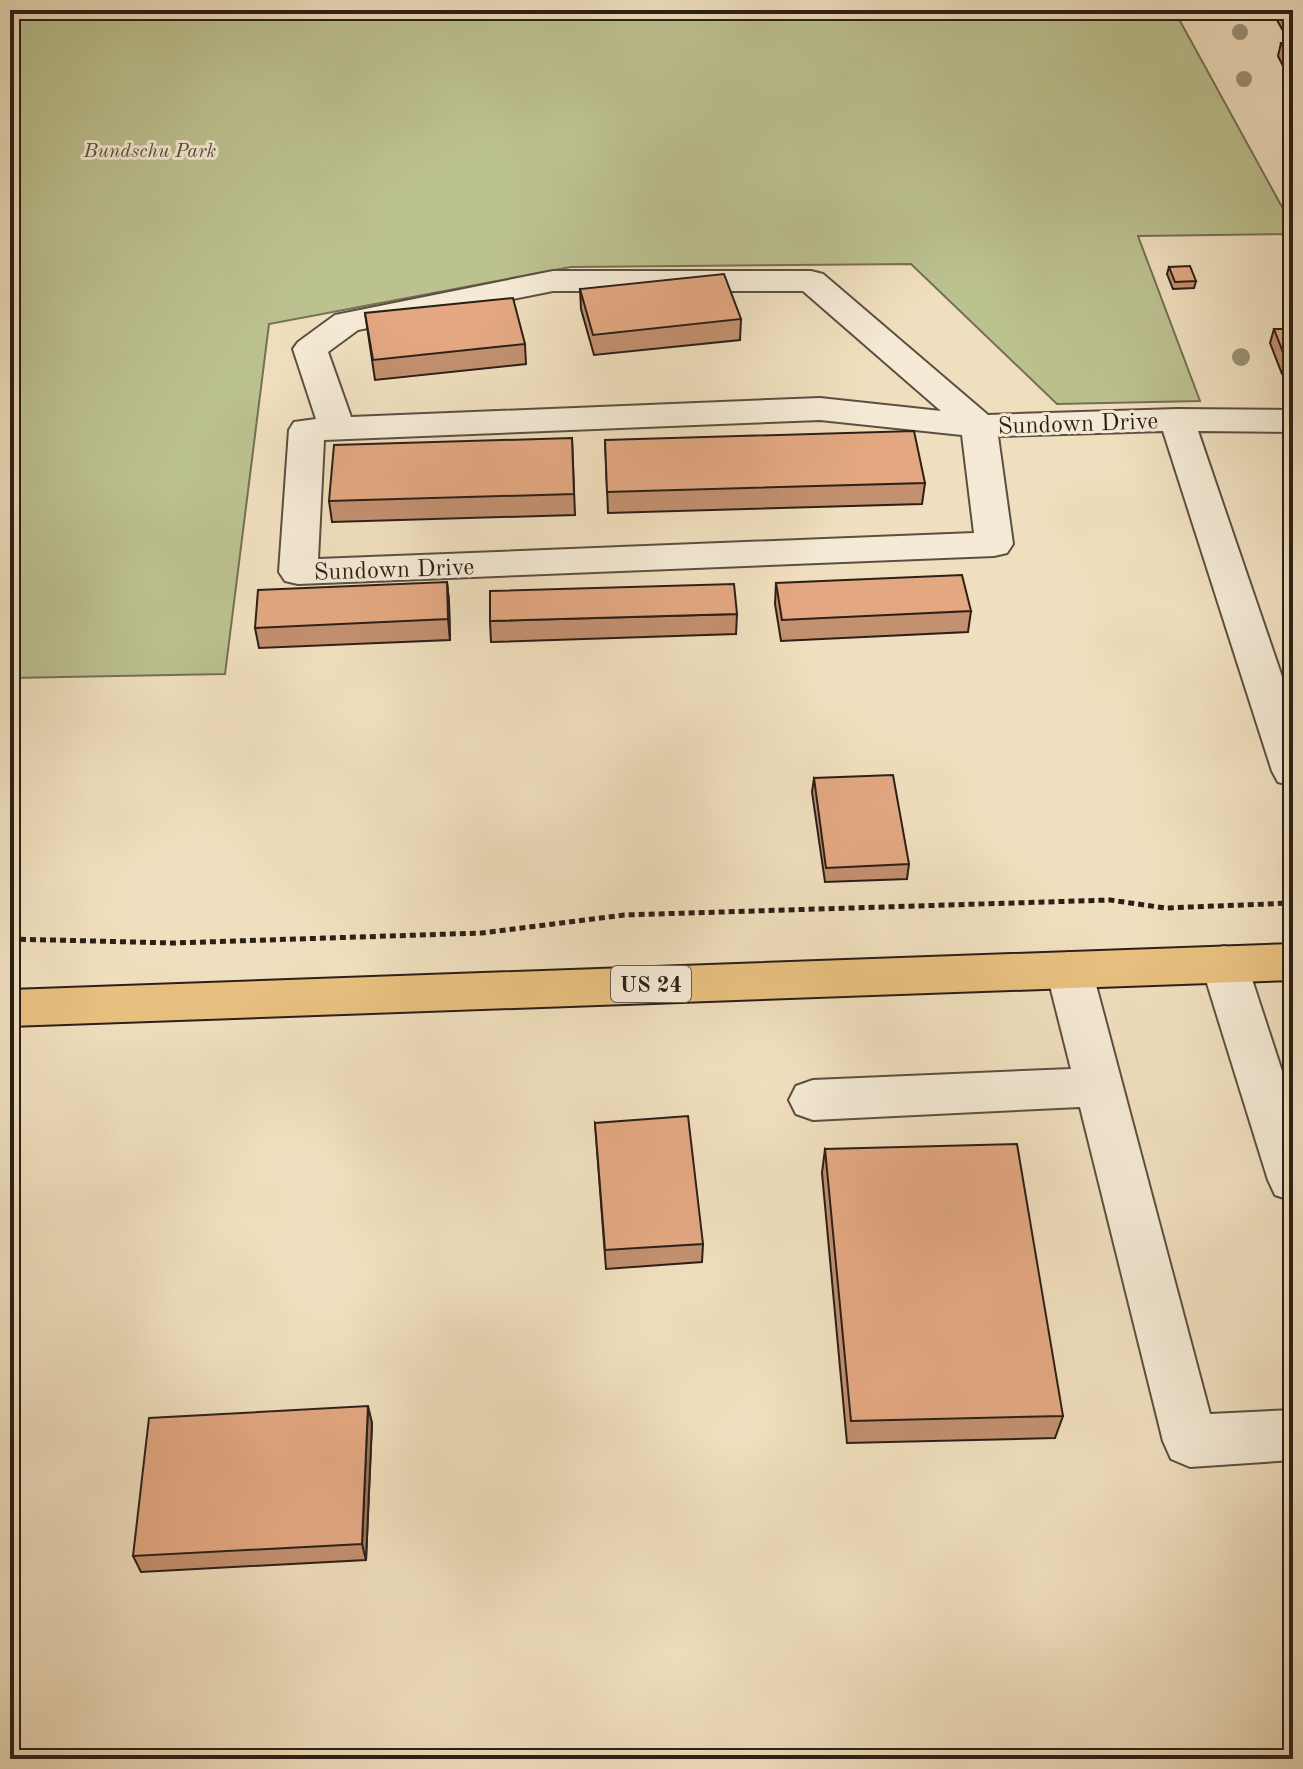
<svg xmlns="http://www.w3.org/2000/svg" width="1303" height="1769" font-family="'Old Standard TT',serif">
<rect width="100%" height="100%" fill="#f0dfbe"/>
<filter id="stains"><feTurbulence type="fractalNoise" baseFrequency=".0025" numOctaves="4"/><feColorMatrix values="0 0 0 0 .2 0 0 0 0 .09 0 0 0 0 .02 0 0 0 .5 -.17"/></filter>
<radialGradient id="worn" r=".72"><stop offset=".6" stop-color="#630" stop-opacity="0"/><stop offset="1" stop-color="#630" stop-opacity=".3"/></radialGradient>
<!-- green -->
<polygon fill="#bcc190" stroke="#747054" stroke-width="2" points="10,10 1174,10 1293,227 1293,234 1138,236 1200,401 1057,404 911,264 571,267 269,324 225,674 10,678"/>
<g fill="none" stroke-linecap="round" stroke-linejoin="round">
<!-- minor casing -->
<g stroke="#5c4f42" stroke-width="4">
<g id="minor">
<path d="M553,271H811L823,274L988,415L1177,409L1293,410V432L1198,431L1293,709V786L1278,782L1272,771L1163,431L998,436L1013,544L1007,553L994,556L298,584L285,581L279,572L289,430L294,422L316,419L293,349L298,342L335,315ZM553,291H803L941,411L820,398L351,417L328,352L358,330ZM820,420L962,435L974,533L318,559L324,440Z"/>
<polygon points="1224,946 1240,951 1247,964 1293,1105 1293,1201 1275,1195 1268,1180 1201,964 1208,951"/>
<polygon points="1069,952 1085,957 1092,970 1210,1414 1293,1410 1293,1460 1190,1467 1171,1459 1163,1441 1080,1107 813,1120 796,1114 789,1100 796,1086 813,1080 1071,1069 1046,970 1053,957"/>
</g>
</g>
<!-- major casing -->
<g stroke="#2b1f18" stroke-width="4">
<polygon id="major" points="1293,944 1293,980 10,1026 10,990"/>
</g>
<!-- path-far1 -->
<polyline stroke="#2b1f18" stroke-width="4" stroke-dasharray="4 3" stroke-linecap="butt" points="10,27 16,10"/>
<!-- path -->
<polyline stroke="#2b1f18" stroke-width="5" stroke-dasharray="6 4" stroke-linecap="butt" points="10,939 174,943 482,933 624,915 1110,900 1165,908 1293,903"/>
<!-- minor -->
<use href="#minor" fill="#f5ead5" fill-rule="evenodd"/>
<!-- major -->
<use href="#major" fill="#e8c07f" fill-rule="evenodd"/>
</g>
<!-- trees -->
<g fill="#9b9076">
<circle cx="1240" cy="32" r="8"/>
<circle cx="1244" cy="79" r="8"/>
<circle cx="1241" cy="357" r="9"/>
</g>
<!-- wall -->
<g fill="#c39070" stroke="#2b1f18" stroke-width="2">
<polygon points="1274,10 1293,10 1293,38 1287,38 1273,13"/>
<polygon points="1281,43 1293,43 1293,68 1284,68 1278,56"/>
<polygon points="1169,267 1196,281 1194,288 1173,289 1167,274"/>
<polygon points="580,289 741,319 740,340 594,355 581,309"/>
<polygon points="365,313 525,344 526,364 375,380"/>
<polygon points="1274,329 1293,329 1293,374 1282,374 1270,343"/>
<polygon points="572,438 575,515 332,522 329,501"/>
<polygon points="605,440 925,483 922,504 608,513"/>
<polygon points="447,582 449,602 450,640 259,648 255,628"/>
<polygon points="776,583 971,611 968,632 781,641 775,604"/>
<polygon points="737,614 736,634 491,642 490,621"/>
<polygon points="814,778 909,864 907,879 825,882 812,792"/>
<polygon points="595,1123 703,1244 702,1262 606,1269"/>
<polygon points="825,1149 1063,1416 1055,1438 847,1443 822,1173"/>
<polygon points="372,1423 366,1560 141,1572 133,1556"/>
</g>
<!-- shaded-wall -->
<g fill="#9f765b" stroke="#2b1f18" stroke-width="2">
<polygon points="447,582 449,602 450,640 448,619"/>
<polygon points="368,1406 372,1423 366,1560 362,1544"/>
</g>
<!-- building -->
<g fill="#e3a882" stroke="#2b1f18" stroke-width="2">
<polygon points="1282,10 1293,10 1293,25 1291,25"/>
<polygon points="1281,43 1293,43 1293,54 1287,55"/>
<polygon points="1190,266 1196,281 1175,282 1169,267"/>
<polygon points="724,274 741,319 593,335 580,289"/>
<polygon points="513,298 525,344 373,360 365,313"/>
<polygon points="1274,329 1293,329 1293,360 1286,360"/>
<polygon points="914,431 925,483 607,492 605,440"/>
<polygon points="572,438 574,494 329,501 334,445"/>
<polygon points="962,575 971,611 782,620 776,583"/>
<polygon points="447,582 448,619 255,628 258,590"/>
<polygon points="734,584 737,614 490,621 490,591"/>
<polygon points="893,775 909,864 826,868 814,778"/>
<polygon points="688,1116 703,1244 605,1250 595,1123"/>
<polygon points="1017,1144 1063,1416 851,1421 825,1149"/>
<polygon points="368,1406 362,1544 133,1556 149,1418"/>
</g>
<g text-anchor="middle" stroke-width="6" stroke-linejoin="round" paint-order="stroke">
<!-- far-park labels -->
<g font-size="20" font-style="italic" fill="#56503c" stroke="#f5ead5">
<text x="150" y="157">Bundschu Park</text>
</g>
<!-- shield labels -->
<rect fill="#f5ead5" stroke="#685c51" stroke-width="2" x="611" y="966" width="80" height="36" rx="6"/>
<g font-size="22" font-weight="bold" fill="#2b1f18">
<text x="651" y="992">US 24</text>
</g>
<!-- street labels -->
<g font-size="24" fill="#2b1f18" stroke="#f5ead5">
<text transform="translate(1078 423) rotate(-2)" y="8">Sundown Drive</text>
<text transform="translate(394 569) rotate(-2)" y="8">Sundown Drive</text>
</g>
</g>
<!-- margin -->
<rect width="1303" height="1769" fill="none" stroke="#f0dfbe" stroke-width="40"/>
<rect x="12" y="12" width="1279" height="1745" fill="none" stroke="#2b1f18" stroke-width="4"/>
<rect x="20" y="20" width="1263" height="1729" fill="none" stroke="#2b1f18" stroke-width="2"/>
<rect width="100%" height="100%" filter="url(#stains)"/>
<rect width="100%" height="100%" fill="url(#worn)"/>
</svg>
